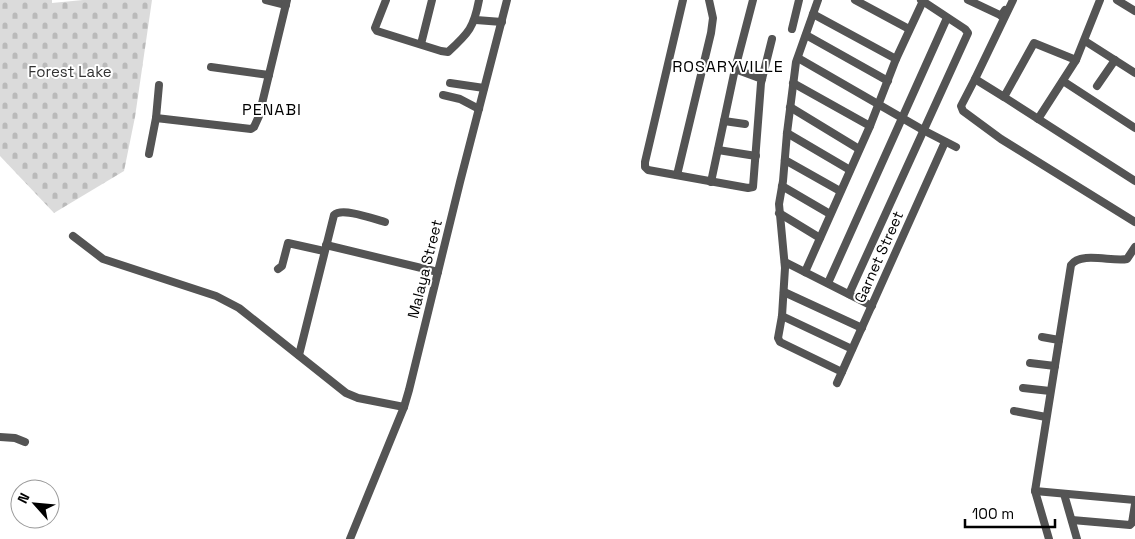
<svg xmlns="http://www.w3.org/2000/svg" width="1135" height="539" font-family="'Space Grotesk',sans-serif">
<defs>
<pattern id="cemetery-stones" width="16" height="16" patternUnits="userSpaceOnUse" patternTransform="scale(1.25)"><rect width="16" height="16" fill="#dbdbdb"/><path d="M2 7V4a2 2 0 0 1 4 0v3zM10 15v-3a2 2 0 0 1 4 0v3z" fill="#bababa"/></pattern>
</defs>
<rect width="100%" height="100%" fill="#fff"/>
<!-- cemetery -->
<polygon fill="url(#cemetery-stones)" points="0,0 52,0 52,3 83,0 152,0 135,117 124,171 54,213 0,156"/>
<g fill="none" stroke-linecap="round" stroke-linejoin="round">
<!-- minor -->
<g stroke="#545454" stroke-width="8">
<polyline points="266,0 286,5"/>
<path d="M386,0L375,28L377,31L441,51L448,52C469,33 474,27 479,0"/>
<polyline points="683,0 645,162 645,167 648,170 748,188 753,187 761,83 772,39"/>
<polyline points="818,0 796,62 787,133 783,181 779,204 785,268 782,316 778,338 780,342 842,372"/>
<polyline points="855,0 909,29"/>
<polyline points="968,0 1000,15 1001,16 1005,10"/>
<polyline points="1013,0 975,79 1004,97 1034,43 1076,60"/>
<polyline points="1117,0 1135,11"/>
<polyline points="813,14 896,59"/>
<polyline points="476,20 502,22"/>
<polyline points="792,29 799,0"/>
<polyline points="806,35 888,81"/>
<polyline points="1085,41 1135,73"/>
<polyline points="421,44 432,0"/>
<polyline points="798,58 923,130 956,147"/>
<polyline points="211,67 269,75"/>
<polyline points="735,69 762,79"/>
<polyline points="975,79 961,106 963,111 1001,139 1135,222"/>
<polyline points="1063,81 1135,128"/>
<polyline points="450,83 484,88"/>
<polyline points="793,83 870,126"/>
<polyline points="1097,86 1115,60"/>
<polyline points="443,95 460,99 479,109"/>
<polyline points="1004,97 1135,181"/>
<polyline points="790,107 859,149"/>
<polyline points="156,118 251,129 254,127 259,116 287,0"/>
<polyline points="1038,119 1076,60 1100,0"/>
<polyline points="724,121 745,124"/>
<polyline points="787,133 850,170"/>
<polyline points="718,150 756,156"/>
<polyline points="149,154 156,118 159,85"/>
<polyline points="785,160 840,191"/>
<polyline points="677,175 711,33 713,18 709,0"/>
<polyline points="711,182 735,69 753,0"/>
<polyline points="782,186 830,214"/>
<polyline points="779,213 820,238"/>
<polyline points="73,236 103,259 216,296 239,308 346,393 358,398 404,407"/>
<polyline points="326,245 438,272"/>
<polyline points="785,262 872,306"/>
<polyline points="278,269 282,266 288,243 324,251"/>
<polyline points="805,272 870,126 896,59 923,1"/>
<polyline points="828,283 947,18"/>
<polyline points="784,292 862,328"/>
<polyline points="849,294 968,33 965,29 921,0"/>
<polyline points="782,316 852,349"/>
<polyline points="1042,337 1059,340"/>
<path d="M299,355L334,215C342,207 374,219 385,222"/>
<polyline points="1030,363 1055,366"/>
<polyline points="837,383 945,142"/>
<polyline points="1023,388 1050,391"/>
<polyline points="1014,411 1046,417"/>
<polyline points="0,437 15,438 25,442"/>
<polyline points="1035,491 1135,500"/>
<polyline points="1064,494 1077,539"/>
<polyline points="1072,520 1130,525 1132,523 1135,504"/>
<polyline points="350,539 404,407 409,390 460,182 507,0"/>
<path d="M1049,539L1035,491L1071,265C1081,251 1112,262 1127,259L1135,247"/>
</g>
</g>
<g text-anchor="middle" stroke-width="4" stroke-linejoin="round" paint-order="stroke">
<!-- park labels -->
<g font-size="15" fill="#323232" stroke="#fff">
<text x="70" y="77">Forest Lake</text>
</g>
<!-- street labels -->
<g font-size="15" fill="#000" stroke="#fff">
<text transform="translate(879 257) rotate(-66)" y="5">Garnet Street</text>
<text transform="translate(425 269) rotate(-76)" y="5">Malaya Street</text>
</g>
<!-- neighbourhood labels -->
<g font-size="16" letter-spacing="1" fill="#000" stroke="#fff">
<text x="728" y="72">ROSARYVILLE</text>
<text x="272" y="115">PENABI</text>
</g>
</g>
<!-- north arrow -->
<g transform="translate(35 504) rotate(297)"><circle r="24" fill="#ffffff" stroke="#999999"/>
<path d="M0-4L9 19L0 12L-9 19Z" fill="#000000"/>
<text y="-8" font-size="14" font-weight="bold" text-anchor="middle" fill="#000000">N</text>
</g>
<!-- scale -->
<path d="M965 519v8h90v-8" fill="none" stroke="#000000" stroke-width="2.5"/>
<text x="972" y="519" font-size="15" fill="#000000" stroke="#ffffff" stroke-width="4" paint-order="stroke">100 m</text>
</svg>
